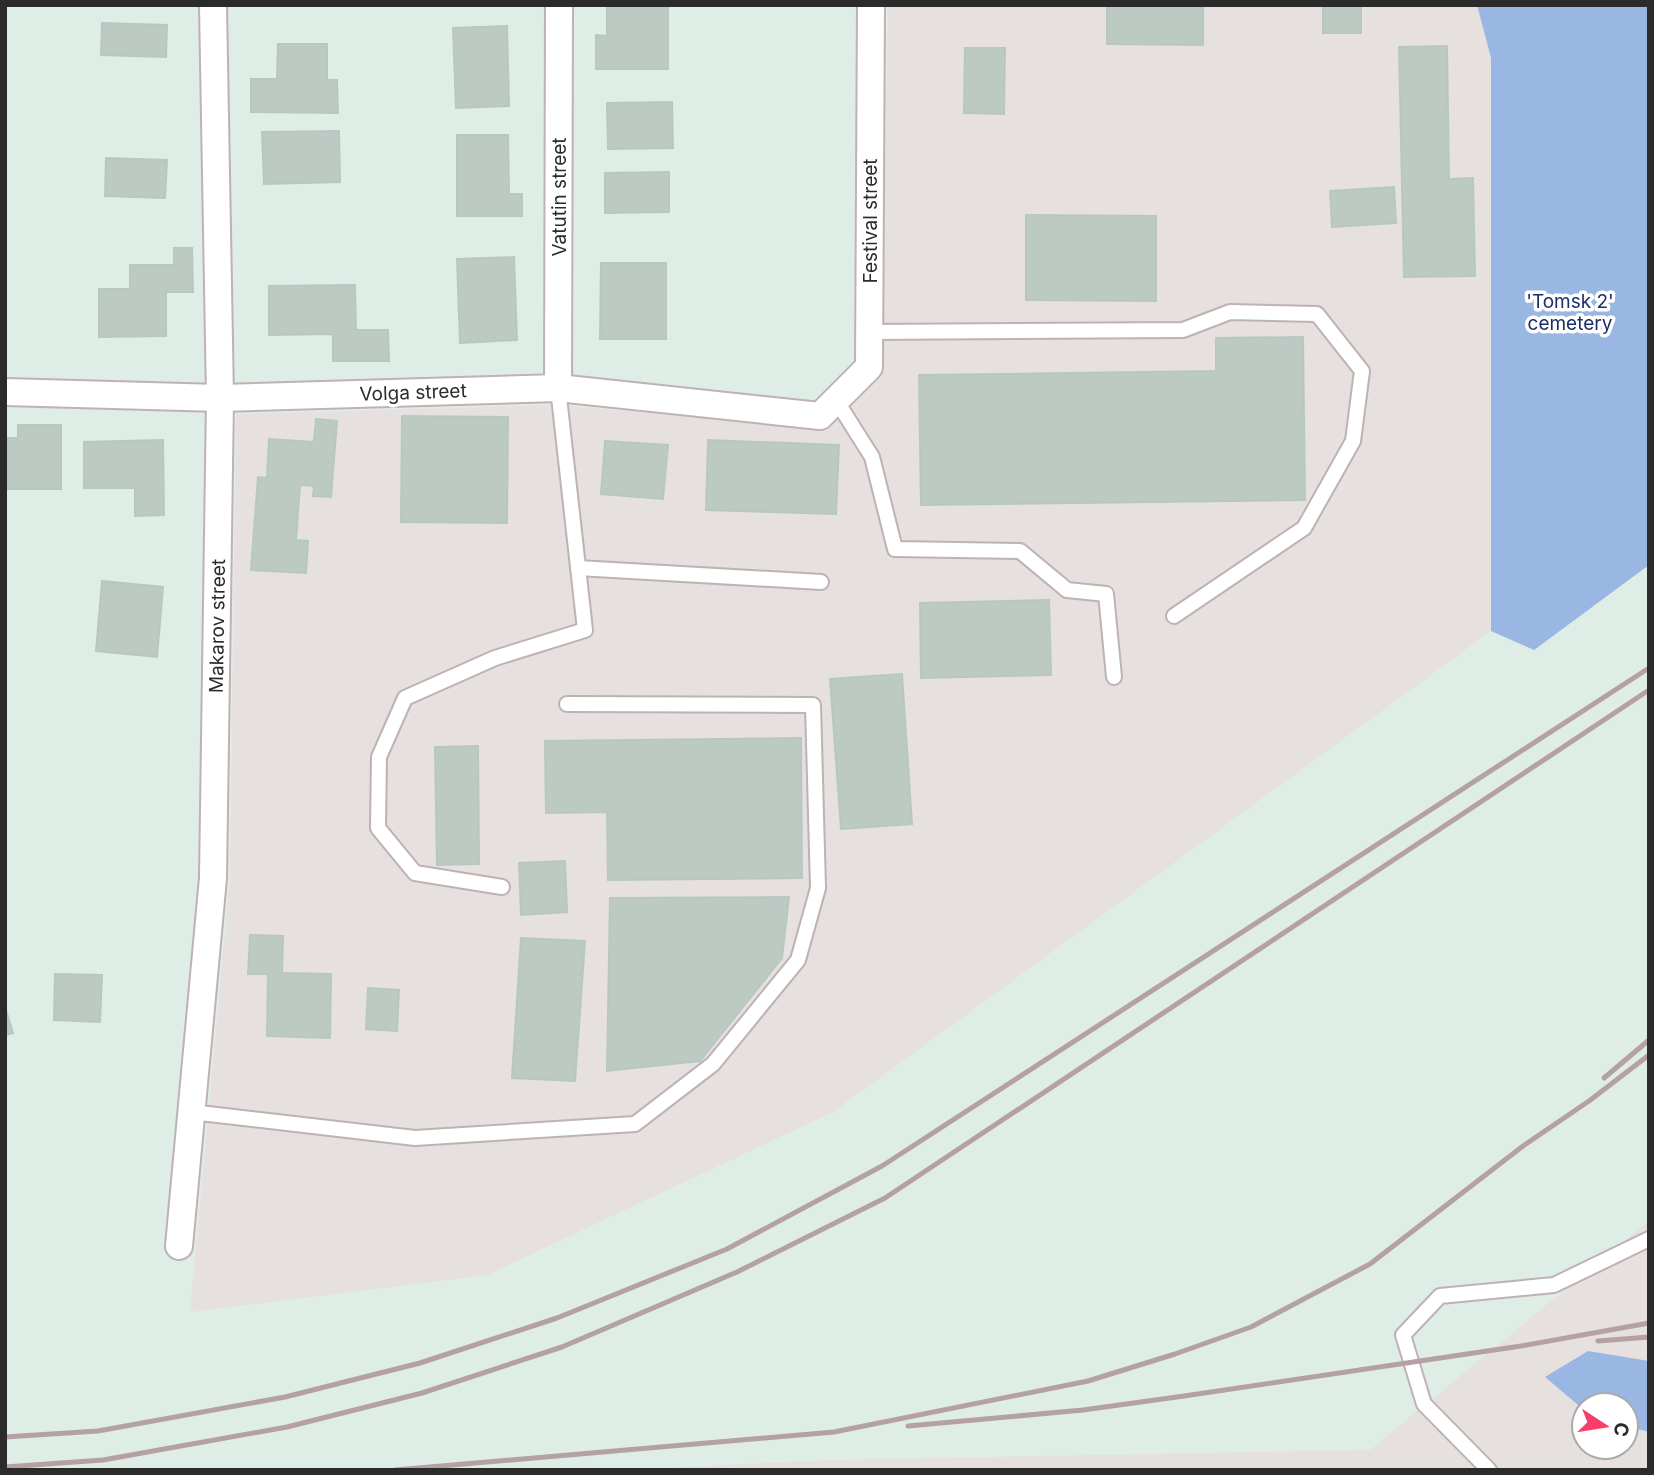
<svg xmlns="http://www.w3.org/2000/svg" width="1654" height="1475" font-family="Inter,sans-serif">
<rect width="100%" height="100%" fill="#deede6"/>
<!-- industrial -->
<g fill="#e6e0de" fill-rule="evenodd">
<polygon points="888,5 1477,5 1491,58 1491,631 833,1112 487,1275 190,1312 230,878 236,414 555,405 827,429 882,371"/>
<path d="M1649,1221V1470H623L830,1460L1370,1450ZM1584,1405H1626V1447H1584Z"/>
</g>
<!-- green -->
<g fill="#9ab6e3">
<polygon points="1477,5 1649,5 1649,565 1534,650 1491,631 1491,58"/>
<polygon points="1588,1351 1649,1361 1649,1432 1626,1426 1626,1405 1584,1405 1584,1410 1545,1377"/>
</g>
<!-- building -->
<g fill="#bdc9c3" stroke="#b7c8c1" stroke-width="2">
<polygon points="607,5 668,5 668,69 596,69 596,35 607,36"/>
<polygon points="1107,5 1203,5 1203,45 1107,44"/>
<rect x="1323" y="5" width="38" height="28"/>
<polygon points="102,23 167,25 166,57 101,55"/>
<polygon points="507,26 509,106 456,108 453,28"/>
<polygon points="278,44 327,44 327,80 337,80 338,113 251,112 251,79 277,79"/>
<polygon points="1447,46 1449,179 1473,178 1475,276 1404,277 1399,47"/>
<polygon points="965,48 1005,48 1004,114 964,113"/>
<polygon points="672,102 673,148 608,149 607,103"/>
<polygon points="339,131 340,182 264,184 262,132"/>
<polygon points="457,135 508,135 509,194 522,194 522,216 457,216"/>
<polygon points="106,158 167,160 165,198 105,196"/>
<polygon points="669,172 669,212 605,213 605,173"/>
<polygon points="1394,187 1396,223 1332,227 1330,191"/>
<polygon points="1026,215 1156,216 1156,301 1026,300"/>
<polygon points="174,248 192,248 193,292 166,292 166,336 99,337 99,289 130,289 130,265 174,265"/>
<polygon points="514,257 517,340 460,343 457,259"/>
<polygon points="601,263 666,263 666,339 600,339"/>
<polygon points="355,285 356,330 388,330 389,361 333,361 333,334 269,335 269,286"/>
<polygon points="1303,337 1305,500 921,505 919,375 1216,371 1216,338"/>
<polygon points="402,416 508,417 507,523 401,522"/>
<polygon points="316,419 337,421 331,497 313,496 314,486 300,485 296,540 308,541 306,573 251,570 258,477 267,478 269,439 314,442"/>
<polygon points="18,425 61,425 61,489 5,489 5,438 18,438"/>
<polygon points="163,440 164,515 135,516 135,488 84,488 84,442"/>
<polygon points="708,440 839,445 836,514 706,510"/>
<polygon points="605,441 668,445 663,499 601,494"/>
<polygon points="102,581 163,587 157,657 96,651"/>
<polygon points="1049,600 1051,675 921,678 920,603"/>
<polygon points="902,674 912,824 841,829 830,679"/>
<polygon points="801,738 802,878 608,880 607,812 546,813 545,741"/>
<polygon points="478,746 479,864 437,865 435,747"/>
<polygon points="565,861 567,912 521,915 519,863"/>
<polygon points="789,897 782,958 700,1061 607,1071 610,898"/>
<polygon points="250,935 283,936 282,973 331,974 330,1038 267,1036 268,974 248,974"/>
<polygon points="521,938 585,941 575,1081 512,1078"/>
<polygon points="55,974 102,975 100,1022 54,1020"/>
<polygon points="368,988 399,990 397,1031 366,1029"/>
<polygon points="5,1007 13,1033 5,1035"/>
</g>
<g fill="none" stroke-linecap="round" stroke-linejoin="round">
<!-- lane casing -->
<g stroke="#bfb1b5" stroke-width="18">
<g id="lane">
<polyline points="870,332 1183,330 1230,312 1317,314 1362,371 1353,441 1304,528 1174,616"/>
<polyline points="836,400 872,457 895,549 1020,551 1067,590 1106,594 1114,677"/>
<polyline points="578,568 821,582"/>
<polyline points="502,887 415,873 378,828 379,757 405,698 495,658 585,630 558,388"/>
<polyline points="191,1112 415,1138 635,1124 713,1064 798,960 818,888 813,705 567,704"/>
<polyline points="1489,1470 1424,1404 1403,1335 1440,1296 1554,1285 1649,1239"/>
</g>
</g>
<!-- street casing -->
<g stroke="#bfb1b5" stroke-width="30">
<g id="street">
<polyline points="558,388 559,5"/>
<polyline points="5,392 220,398 558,388 820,416 869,367 871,5"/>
<polyline points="179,1246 213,878 220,398 213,5"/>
</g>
</g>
<!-- lane -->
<use href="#lane" stroke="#fff" stroke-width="14"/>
<!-- street -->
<use href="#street" stroke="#fff" stroke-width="26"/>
<!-- rail -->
<g stroke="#b5a0a4" stroke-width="5">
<polyline points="1604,1078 1649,1040"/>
<polyline points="1598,1341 1649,1337"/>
<polyline points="908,1426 1083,1410 1184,1396 1521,1346 1649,1323"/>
<polyline points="5,1437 98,1431 285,1397 420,1363 557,1318 727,1249 882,1166 1649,668"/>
<polyline points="5,1467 103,1460 287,1427 422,1393 562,1347 737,1272 885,1198 1649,690"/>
<polyline points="395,1470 834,1432 1088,1381 1175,1354 1251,1327 1370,1264 1523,1146 1589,1101 1649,1055"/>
</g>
</g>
<g text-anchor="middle" stroke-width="7" stroke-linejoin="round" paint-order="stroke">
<!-- street labels -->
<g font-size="19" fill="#2b2b2b" stroke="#fff">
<text transform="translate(559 197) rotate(-90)" y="7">Vatutin street</text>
<text transform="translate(870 221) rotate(-90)" y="7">Festival street</text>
<text transform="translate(413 392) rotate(-2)" y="7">Volga street</text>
<text transform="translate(217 626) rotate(-89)" y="7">Makarov street</text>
</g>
<!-- park labels -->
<g font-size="19" fill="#1b2e69" stroke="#fff">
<text x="1570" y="308">'Tomsk 2'<tspan x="1570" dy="22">cemetery</tspan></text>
</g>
</g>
<!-- border -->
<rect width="1654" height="1475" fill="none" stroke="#2b2b2b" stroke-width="14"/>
<!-- north arrow -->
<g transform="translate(1605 1426) rotate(102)"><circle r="33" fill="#ffffff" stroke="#aaaaaa" stroke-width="2"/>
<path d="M0-5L12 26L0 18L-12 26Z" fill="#f93f69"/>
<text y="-10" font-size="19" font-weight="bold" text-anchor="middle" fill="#2b2b2b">С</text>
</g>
</svg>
